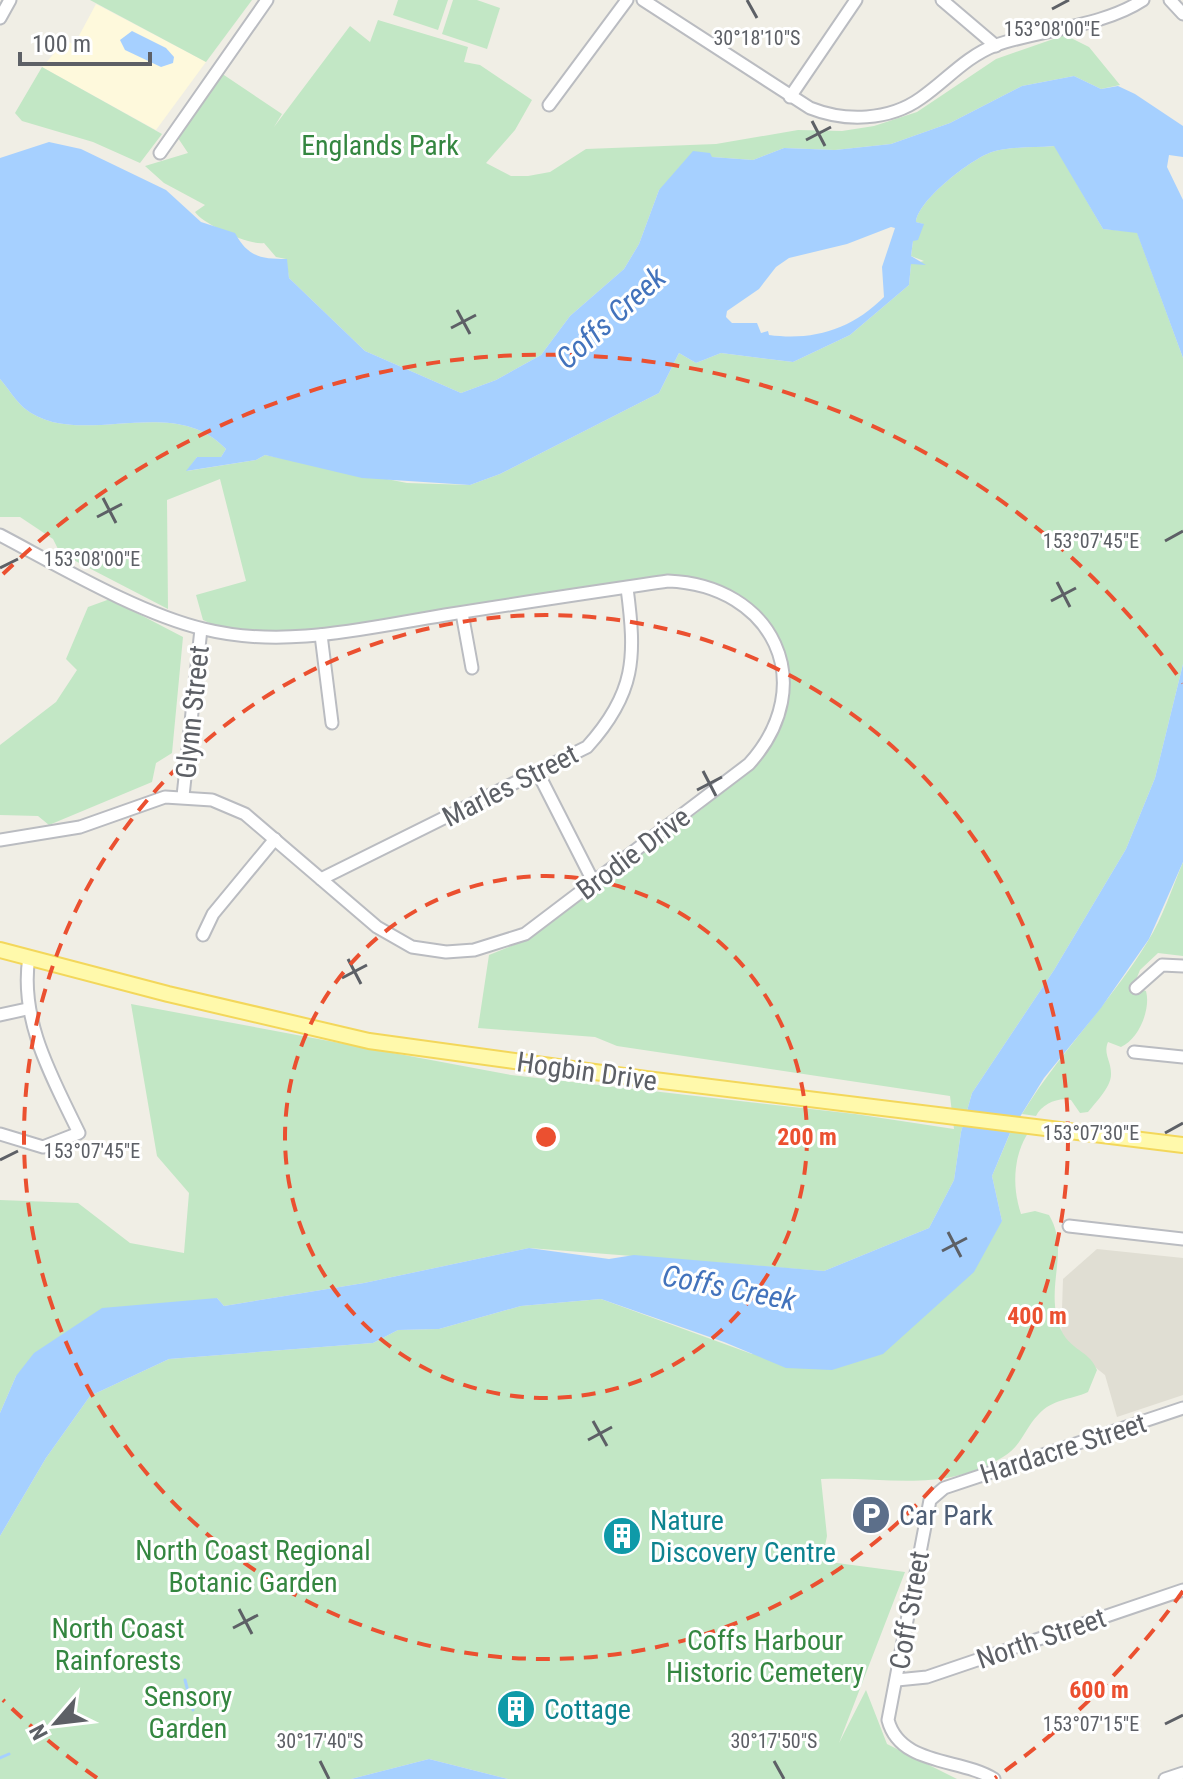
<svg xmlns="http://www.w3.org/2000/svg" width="1183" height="1779" font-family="'Roboto Condensed',sans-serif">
<rect width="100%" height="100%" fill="#f0eee5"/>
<!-- commercial -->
<polygon fill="#fef9dc" points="96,4 206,62 156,130 42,67 66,40 74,45"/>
<!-- education -->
<polygon fill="#e0ded3" points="1097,1249 1183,1258 1183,1395 1117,1417 1105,1375 1061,1340 1063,1279"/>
<!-- green -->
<g fill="#c2e7c5">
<polygon points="90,0 252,0 206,62"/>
<polygon points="398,0 448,0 438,30 393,15"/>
<polygon points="453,0 477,0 500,8 487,49 442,34"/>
<path d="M378,20L468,47L464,62L480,65L532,100L515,130L486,163L511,176H528L550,172L586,149L716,144L798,130L842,131L874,126L917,112L996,59L1065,35L1089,47L1120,85L1101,89L1074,76L1022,86L950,123L891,144L835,150L784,148L753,160L712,157L659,190L639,244L624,269L570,316L541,355L496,380L461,393L365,351L289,278L286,259L276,257L264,243C250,246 203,224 195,212L205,205L164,183L145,166L188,153L178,138L221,73L282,114L274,127L350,26L370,42Z"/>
<polygon points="42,67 162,134 140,163 93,142 22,121 15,113"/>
<path d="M1055,146L1103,229L1137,232L1183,358V664L1155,778L1126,849L1054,970L972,1093L961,1132L954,1180L929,1228L824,1271L529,1248L364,1283L224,1306L217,1298L16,1376L0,1413V1200L78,1203L130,1243L184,1253L189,1193L157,1156L131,1004L511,1075L855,1114L954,1129L950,1096L617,1046L595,1037L478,1028L489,955L526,940L702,809L776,726L779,656L747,605L693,582L321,635L237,636L203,620L196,595L246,581L220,479L167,500L168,609L60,553L53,539L20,517H0V379C8,388 15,400 24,408C78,452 172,391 226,449L221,457H197L187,471L256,460L265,455L407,483L470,485L500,474L659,393L679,353L696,363L721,353L793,362L850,335L909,285L911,264L924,261L911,256L913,241L923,224L916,222C918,200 971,159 992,152C1010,146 1035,148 1055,146Z"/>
<polygon points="110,599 183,637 172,753 156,763 152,782 49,825 38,816 0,815 0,745 56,702 77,670 66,659 88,607"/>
<path d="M1183,862V956L1158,953L1140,970L1133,987L1146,991C1151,1009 1139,1039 1121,1047L1108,1042C1103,1054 1111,1061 1111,1073C1112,1086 1096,1102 1088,1112L1080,1113L1071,1100C1058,1097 1042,1104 1036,1116L1022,1114C1059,1053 1111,1002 1148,941C1163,917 1172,888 1183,862Z"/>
<path d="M1011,1131L1028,1133C1013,1157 1012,1187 1021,1214L1035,1211L1049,1215C1069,1249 1048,1280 1057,1318C1065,1352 1088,1347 1097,1370L1088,1392C1070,1400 1052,1399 1038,1415C1025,1428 1021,1447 1003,1457C941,1494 887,1476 821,1479L827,1536L822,1561L905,1572L839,1743L866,1690L887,1744L957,1779H508L429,1759L351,1779H0V1536L46,1458L90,1396L169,1359L373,1343L398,1330L439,1329L521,1306L601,1299L752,1354L1002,1221L992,1176Z"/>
</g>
<!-- water -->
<g fill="#a6d0ff" fill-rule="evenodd">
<polygon points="132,31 166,48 174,57 173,63 161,67 125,50 120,40"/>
<path d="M1074,76L1101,89L1118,86L1135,94L1183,126V157L1169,155L1167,167L1183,200V358L1137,233L1103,229L1054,146C1035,148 1010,146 992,152C971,159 918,200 916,222L924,224L918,240L913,241L911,256L926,265L911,264L909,285L850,335L793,362L721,353L696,363L679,353L659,393L500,474L470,485L362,478L265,455L256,460L186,471L197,457H221L226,449C172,391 78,452 24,408C15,400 8,388 0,379V158L49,142L81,149L166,190L201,222L235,233C248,257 261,259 287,259L289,278L365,351L461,393L496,380L541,355L570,316L624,269L639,244L659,190L693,151L710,153L712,157L753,160L784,148L835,150L891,144L950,123L1022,86ZM891,227L895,228L882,267L884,297C852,329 814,341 769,335L768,331L761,333L757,323H732L726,317L727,311L759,289L776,267L789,258L847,244Z"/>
<polygon points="1183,664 1183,862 1149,939 1101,1008 1044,1078 1010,1133 992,1176 1002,1221 974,1272 883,1354 832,1370 786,1368 724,1342 601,1299 521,1306 439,1329 398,1330 373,1343 169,1359 90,1396 46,1458 0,1536 0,1413 16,1376 34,1353 102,1308 217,1298 224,1306 364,1283 529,1248 609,1259 634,1255 824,1271 929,1228 954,1180 961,1132 972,1093 1054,970 1126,849 1155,778"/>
<polygon points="429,1759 508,1779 351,1779"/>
</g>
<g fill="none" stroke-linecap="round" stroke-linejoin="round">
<!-- stream -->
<g stroke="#a6d0ff" stroke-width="3">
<polyline points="185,1680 193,1710"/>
<polyline points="0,1758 9,1754"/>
</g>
<!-- minor casing -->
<g stroke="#babcc1" stroke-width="15">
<g id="minor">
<path d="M643,0L810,108C845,122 889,121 921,98C947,80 965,57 996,45C1042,29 1102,27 1143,0"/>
<polyline points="942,0 996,46"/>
<polyline points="1170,0 1183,14"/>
<polyline points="0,18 10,0"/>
<polyline points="790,97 856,0"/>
<polyline points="549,105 627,0"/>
<polyline points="160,153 267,0"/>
<path d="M0,535C59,566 140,614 204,629C284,649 366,628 445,615C519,603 594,592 668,581C773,585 821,684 749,764L525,934L474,950L446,952L412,947L377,927L245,814L212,800L165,797L80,827L0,840"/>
<polyline points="462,613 472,668"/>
<polyline points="321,635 332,723"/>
<polyline points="538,773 594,883"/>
<polyline points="183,796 201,629"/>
<path d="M321,879L587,747C636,693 636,657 627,588"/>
<polyline points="203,935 213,914 275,839"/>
<polyline points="1136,988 1162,965 1183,966"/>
<polyline points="0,1015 27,1009"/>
<polyline points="1134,1052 1183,1057"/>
<path d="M0,1134L43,1147L79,1133C52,1077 19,1020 29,957"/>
<polyline points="1069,1226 1183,1239"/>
<polyline points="897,1680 927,1677 1183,1590"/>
<path d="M994,1779C961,1758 900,1766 888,1720L930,1500L944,1488L1183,1408"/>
<polyline points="1165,1779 1183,1773"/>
</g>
</g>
<!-- major casing -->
<g stroke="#f3d75b" stroke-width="18">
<polyline id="major" points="0,950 168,994 369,1041 646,1079 1183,1145"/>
</g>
<!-- minor -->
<use href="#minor" stroke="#fff" stroke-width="11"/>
<!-- major -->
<use href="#major" stroke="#fff9ab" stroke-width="14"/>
</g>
<!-- ticks -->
<path fill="none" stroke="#5d6066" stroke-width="3" d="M747,0L757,18M1052,9L1069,0M812,121L825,146M806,140L831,127M457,310L470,334M451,328L476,315M103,498L116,523M97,517L122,504M1165,541L1183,531M0,568L18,559M1057,582L1070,607M1051,601L1076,588M703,771L716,796M697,790L722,777M348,959L361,984M342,978L367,965M1165,1133L1183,1123M0,1160L18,1151M948,1232L961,1257M942,1251L967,1238M593,1421L607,1446M588,1440L612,1427M239,1609L252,1634M233,1628L258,1615M1165,1724L1183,1715M320,1761L329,1779M774,1761L784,1779"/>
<!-- distance rings -->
<g fill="none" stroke="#eb5030" stroke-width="4" stroke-dasharray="14 10">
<circle cx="546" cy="1137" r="261"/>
<circle cx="546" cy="1137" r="522"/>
<path d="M1183 1591A782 782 0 0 1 995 1778M97 1778A782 782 0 0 1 3 1700M3 574A782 782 0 0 1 1183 683"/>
</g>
<!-- icons -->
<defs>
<g id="parking-disc" transform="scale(2)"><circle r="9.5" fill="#5c6f8a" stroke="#fff"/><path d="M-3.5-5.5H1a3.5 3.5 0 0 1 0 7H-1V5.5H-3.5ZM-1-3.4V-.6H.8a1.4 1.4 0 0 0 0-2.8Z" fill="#fff"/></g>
<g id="building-disc" transform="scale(2)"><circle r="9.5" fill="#0f9aa8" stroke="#fff"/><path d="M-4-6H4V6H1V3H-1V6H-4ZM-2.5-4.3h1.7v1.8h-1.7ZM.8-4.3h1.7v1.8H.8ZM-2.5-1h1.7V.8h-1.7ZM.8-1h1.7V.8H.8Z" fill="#fff"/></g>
</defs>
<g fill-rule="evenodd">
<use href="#parking-disc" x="871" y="1515"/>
<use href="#building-disc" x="622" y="1536"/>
<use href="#building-disc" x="516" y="1709"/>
</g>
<g text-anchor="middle" stroke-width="6" stroke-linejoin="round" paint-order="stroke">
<!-- park labels -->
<g font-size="28" fill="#348640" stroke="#fff">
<text x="380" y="155">Englands Park</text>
<text x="253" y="1560">North Coast Regional<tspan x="253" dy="32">Botanic Garden</tspan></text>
<text x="118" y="1638">North Coast<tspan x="118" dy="32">Rainforests</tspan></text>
<text x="765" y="1650">Coffs Harbour<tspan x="765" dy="32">Historic Cemetery</tspan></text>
<text x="188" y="1706">Sensory<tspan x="188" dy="32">Garden</tspan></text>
</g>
<!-- street labels -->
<g font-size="28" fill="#5d6066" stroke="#fff">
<text transform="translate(192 712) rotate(-84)" y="10">Glynn Street</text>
<text transform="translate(510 785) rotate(-27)" y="10">Marles Street</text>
<text transform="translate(633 853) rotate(-37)" y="10">Brodie Drive</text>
<text transform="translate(587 1071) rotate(8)" y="10">Hogbin Drive</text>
<text transform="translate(1063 1448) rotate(-18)" y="10">Hardacre Street</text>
<text transform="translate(909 1610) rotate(-80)" y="10">Coff Street</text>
<text transform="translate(1041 1638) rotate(-19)" y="10">North Street</text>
</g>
<!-- service labels -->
<g font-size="28" fill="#4e5e75" stroke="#fff" text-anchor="start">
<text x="899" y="1525">Car Park</text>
</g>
<!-- culture labels -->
<g font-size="28" fill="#0d838f" stroke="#fff" text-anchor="start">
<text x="650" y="1530">Nature<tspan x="650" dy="32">Discovery Centre</tspan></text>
<text x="544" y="1719">Cottage</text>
</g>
<!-- water labels -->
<g font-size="30" font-style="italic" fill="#4373bc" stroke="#fff">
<text transform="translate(611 318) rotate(-42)" y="10">Coffs Creek</text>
<text transform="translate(729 1288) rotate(11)" y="10">Coffs Creek</text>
</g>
</g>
<g font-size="20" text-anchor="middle" fill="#5d6066" stroke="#fff" stroke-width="6" stroke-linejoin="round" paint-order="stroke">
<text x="1052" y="36">153°08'00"E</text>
<text x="757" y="45">30°18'10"S</text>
<text x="1091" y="548">153°07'45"E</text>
<text x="92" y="566">153°08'00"E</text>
<text x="1091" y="1140">153°07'30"E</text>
<text x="92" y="1158">153°07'45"E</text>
<text x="1091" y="1731">153°07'15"E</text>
<text x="320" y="1748">30°17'40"S</text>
<text x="774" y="1748">30°17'50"S</text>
</g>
<circle cx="546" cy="1137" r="12" fill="#eb5030" stroke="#fff" stroke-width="4"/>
<g font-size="24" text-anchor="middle" font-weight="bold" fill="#eb5030" stroke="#fff" stroke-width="6" stroke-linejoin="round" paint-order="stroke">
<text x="807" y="1145">200 m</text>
<text x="1037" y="1324">400 m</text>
<text x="1099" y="1698">600 m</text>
</g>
<!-- north arrow -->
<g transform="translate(56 1723) rotate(242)" stroke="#ffffff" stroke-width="6" paint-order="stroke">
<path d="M0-6L14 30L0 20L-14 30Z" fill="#5d6066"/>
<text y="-12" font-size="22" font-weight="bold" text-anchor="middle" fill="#5d6066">N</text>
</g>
<!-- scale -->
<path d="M20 52v12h130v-12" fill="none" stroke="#5d6066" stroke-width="4"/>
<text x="32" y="52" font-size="24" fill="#5d6066" stroke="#ffffff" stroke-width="6" paint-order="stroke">100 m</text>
</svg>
